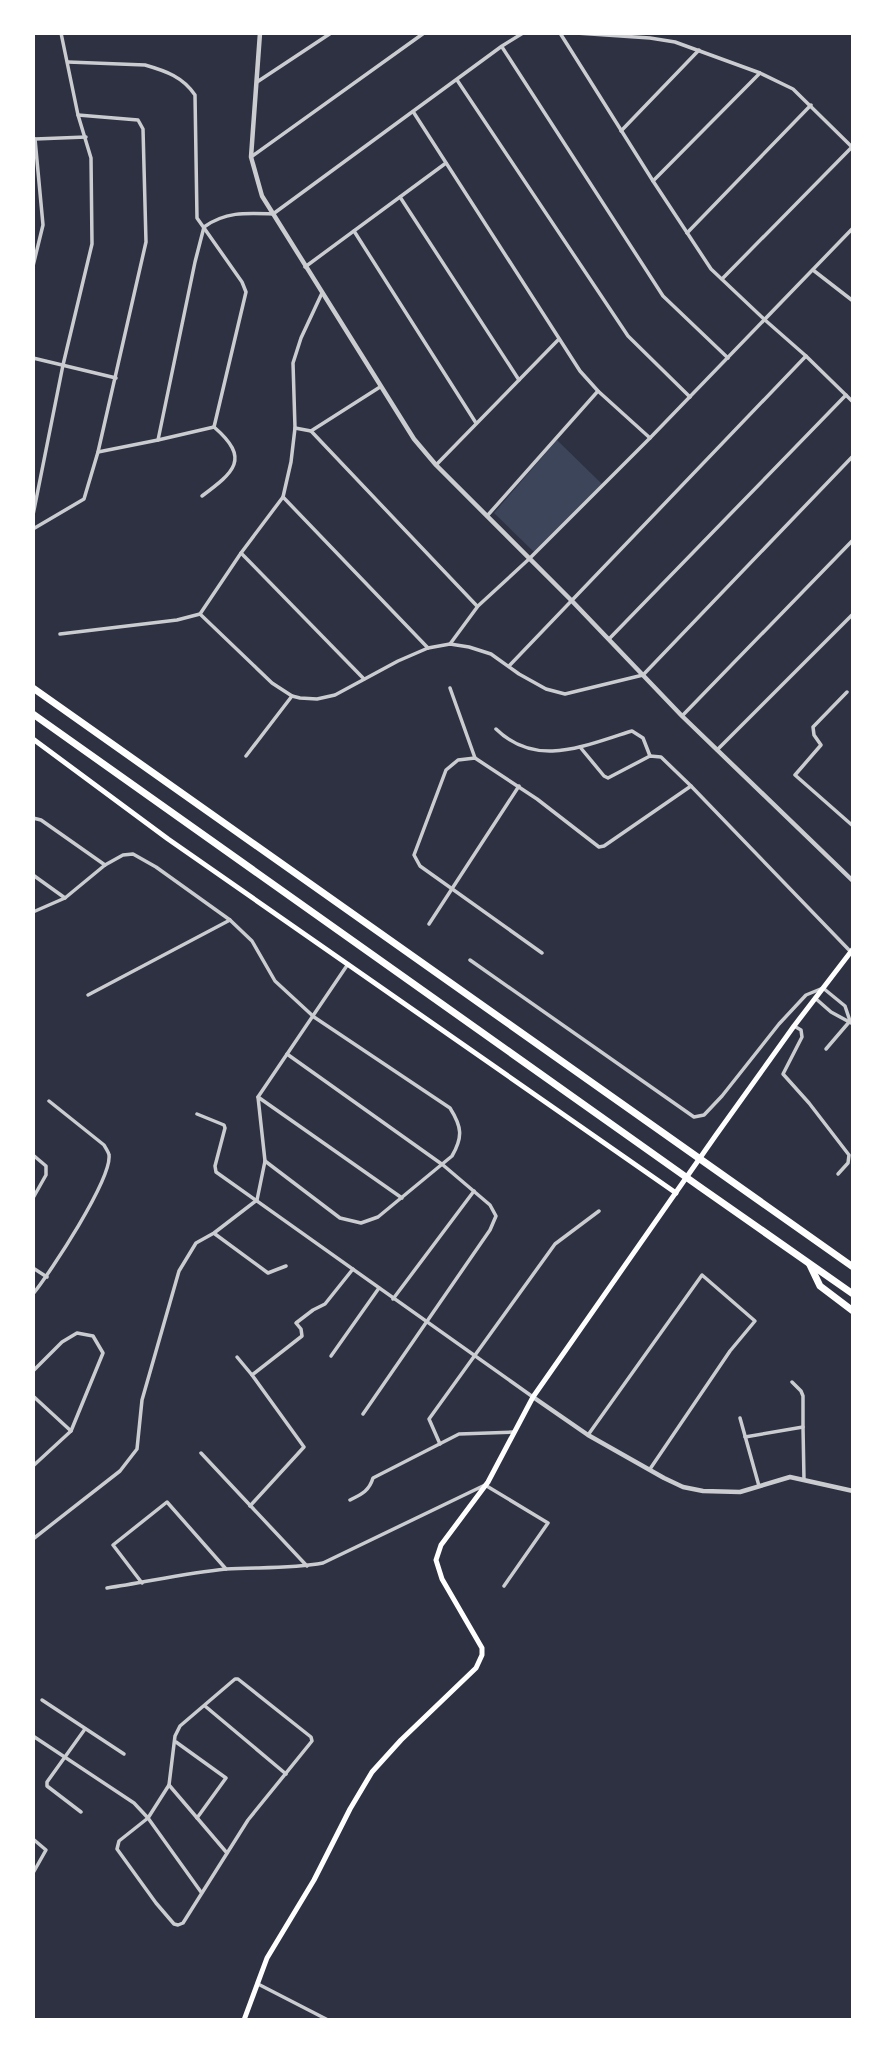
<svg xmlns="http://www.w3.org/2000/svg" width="886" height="2053" font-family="Lato,sans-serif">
<rect width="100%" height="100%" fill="#2d3142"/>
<!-- green -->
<polygon fill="#3c4559" points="557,440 603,485 535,553 494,513"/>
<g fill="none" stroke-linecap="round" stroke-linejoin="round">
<!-- minor -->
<g stroke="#caccd0" stroke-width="3.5">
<polyline points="560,33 653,181 711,269 765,320 806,356 853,402"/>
<polyline points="576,33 650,38 675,42 760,73 793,89 853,148"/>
<polyline points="502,47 663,296 728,358"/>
<path d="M68,62L145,65C166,71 183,77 195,95L197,218L242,282L246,292L214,427"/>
<polyline points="457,80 628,336 690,397"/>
<polyline points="257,82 331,33"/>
<polyline points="414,113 580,371 598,391 650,438"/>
<polyline points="621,131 699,50"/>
<polyline points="35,139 86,137"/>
<polyline points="251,157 424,33"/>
<polyline points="653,181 760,73"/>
<polyline points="400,197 519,380"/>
<polyline points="354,231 476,423"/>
<polyline points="687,233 811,105"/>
<polyline points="33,266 43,225 35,139"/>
<polyline points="305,267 446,163"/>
<polyline points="813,270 853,301"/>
<polyline points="722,279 852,147"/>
<polyline points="33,358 116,378"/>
<polyline points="295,428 311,431 477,606"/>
<polyline points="311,431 380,387"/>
<path d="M158,440L195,262L204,227C226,211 248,213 273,214L502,46L523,33"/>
<polyline points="98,452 158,440 214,427"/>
<polyline points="436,465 559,339"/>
<path d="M202,496C234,472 251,459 214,427"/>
<polyline points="283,497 428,648"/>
<polyline points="33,515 63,365 92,244 91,158 78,115 61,33"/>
<polyline points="487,516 598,391"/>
<polyline points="33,529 84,499 98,452 146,242 143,129 138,120 78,115"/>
<polyline points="241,553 364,679"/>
<polyline points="200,614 272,683 292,696 300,698 317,699 335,695 398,661 428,648 450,644 469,647 491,654 519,674 546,689 565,694 643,675 853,456"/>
<polyline points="60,634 177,620 200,614 241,553 283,497 291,462 295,428 293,363 301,338 322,293"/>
<polyline points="609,639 846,395"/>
<polyline points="450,644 478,606 529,559 650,438 853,228"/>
<polyline points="509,666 806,356"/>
<polyline points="450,688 475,758"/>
<polyline points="847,692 813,727 814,735 821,745 795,775 853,826"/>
<polyline points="682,716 853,540"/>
<path d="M496,729C537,769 585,745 632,731L643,738L650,756"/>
<polyline points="580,747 604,776 608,778 650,756 661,757 691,786"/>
<polyline points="717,750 853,614"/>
<polyline points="246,756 292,696"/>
<polyline points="33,818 41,820 105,865"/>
<polyline points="33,875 65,898"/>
<path d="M33,912L65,898L105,865L123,855L133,854L156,867L230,920L252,941L275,981L314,1017L450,1108C462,1127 463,1137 452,1156L378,1217L361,1223L340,1218L265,1161"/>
<polyline points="429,924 519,786"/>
<polyline points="542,953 420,866 414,855 446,770 458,760 475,758 537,799 599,847 604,846 691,786 850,951"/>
<polyline points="470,960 694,1117 704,1115 722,1096 779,1024 806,995 823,988 845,1006 850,1021"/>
<polyline points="88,995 230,920"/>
<polyline points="815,998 831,1012 853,1024"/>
<polyline points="794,1026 801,1030 802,1037 783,1074 809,1103 849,1155 848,1163 838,1174"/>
<polyline points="826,1049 850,1021"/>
<polyline points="287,1054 443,1165 490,1205 496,1216 490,1230 363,1414"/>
<polyline points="258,1097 402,1198"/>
<polyline points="197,1114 224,1125 225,1128 215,1166 216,1172 533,1397"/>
<polyline points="33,1155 46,1166 46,1175 33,1198"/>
<polyline points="215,1234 268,1273 286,1266"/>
<polyline points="33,1268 47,1277"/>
<path d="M33,1294C50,1273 112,1179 109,1155C109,1153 105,1147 104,1145L49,1101"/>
<polyline points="393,1299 474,1191"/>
<polyline points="331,1356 379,1288"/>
<polyline points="237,1357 252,1375"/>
<polyline points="33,1371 62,1342 77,1333 93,1336 103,1353 71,1431 33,1466"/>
<polyline points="33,1396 71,1431"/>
<polyline points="740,1418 759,1486"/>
<polyline points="803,1427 804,1480"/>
<polyline points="588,1435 702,1275 755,1321 730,1351 650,1469"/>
<polyline points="745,1437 803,1427 803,1396 801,1391 792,1382"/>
<polyline points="440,1444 429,1419 555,1244 599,1211"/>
<polyline points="201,1453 307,1566"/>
<path d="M350,1500C362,1494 369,1491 373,1478L459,1434L514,1432"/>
<polyline points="250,1506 304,1447 252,1375 302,1336 301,1329 296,1323 313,1310 325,1304 353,1269"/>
<polyline points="33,1539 120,1471 137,1449 142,1400 179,1271 196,1243 214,1233 257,1200 265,1161 258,1097 348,964"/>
<polyline points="142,1583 113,1545 167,1502 226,1569"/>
<path d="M107,1588C147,1582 186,1573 226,1569C258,1567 291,1569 323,1563L485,1485L548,1523L504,1586"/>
<polygon points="235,1679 238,1679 311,1737 312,1741 248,1820 183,1923 178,1925 174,1924 156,1903 117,1849 119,1841 148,1818 169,1785 175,1736 180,1726"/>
<polyline points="42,1700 124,1754"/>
<polyline points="205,1706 286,1774"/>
<polyline points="33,1736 134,1803 148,1818 201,1892"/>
<polyline points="176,1742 226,1778 197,1818"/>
<polyline points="169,1785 227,1853"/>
<polyline points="81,1812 47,1786 47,1782 85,1729"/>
<polyline points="33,1839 46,1850 33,1873"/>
<polyline points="258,1984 328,2020"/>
</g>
<!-- tertiary -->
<g stroke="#caccd0" stroke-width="4.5">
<polyline points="260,33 251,157 262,196 414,439 436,465 572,601 682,716 853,881"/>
<polyline points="533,1397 588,1435 664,1478 683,1487 703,1491 740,1492 790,1477 853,1491"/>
</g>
<!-- secondary -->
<g stroke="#fff" stroke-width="5">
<polyline points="33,739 168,839 676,1193"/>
<polyline points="244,2020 267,1958 314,1880 350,1809 372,1772 401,1740 476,1668 482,1655 482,1648 442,1579 436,1560 441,1545 488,1482 533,1397 716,1135 794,1026 853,949"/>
</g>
<!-- motorway -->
<g stroke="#fff" stroke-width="7">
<polyline points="33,688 853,1267"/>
<polyline points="33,714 700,1187 853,1294"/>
<polyline points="810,1265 820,1286 853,1311"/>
</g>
</g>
<!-- border -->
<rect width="886" height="2053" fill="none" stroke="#ffffff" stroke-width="70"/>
</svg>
